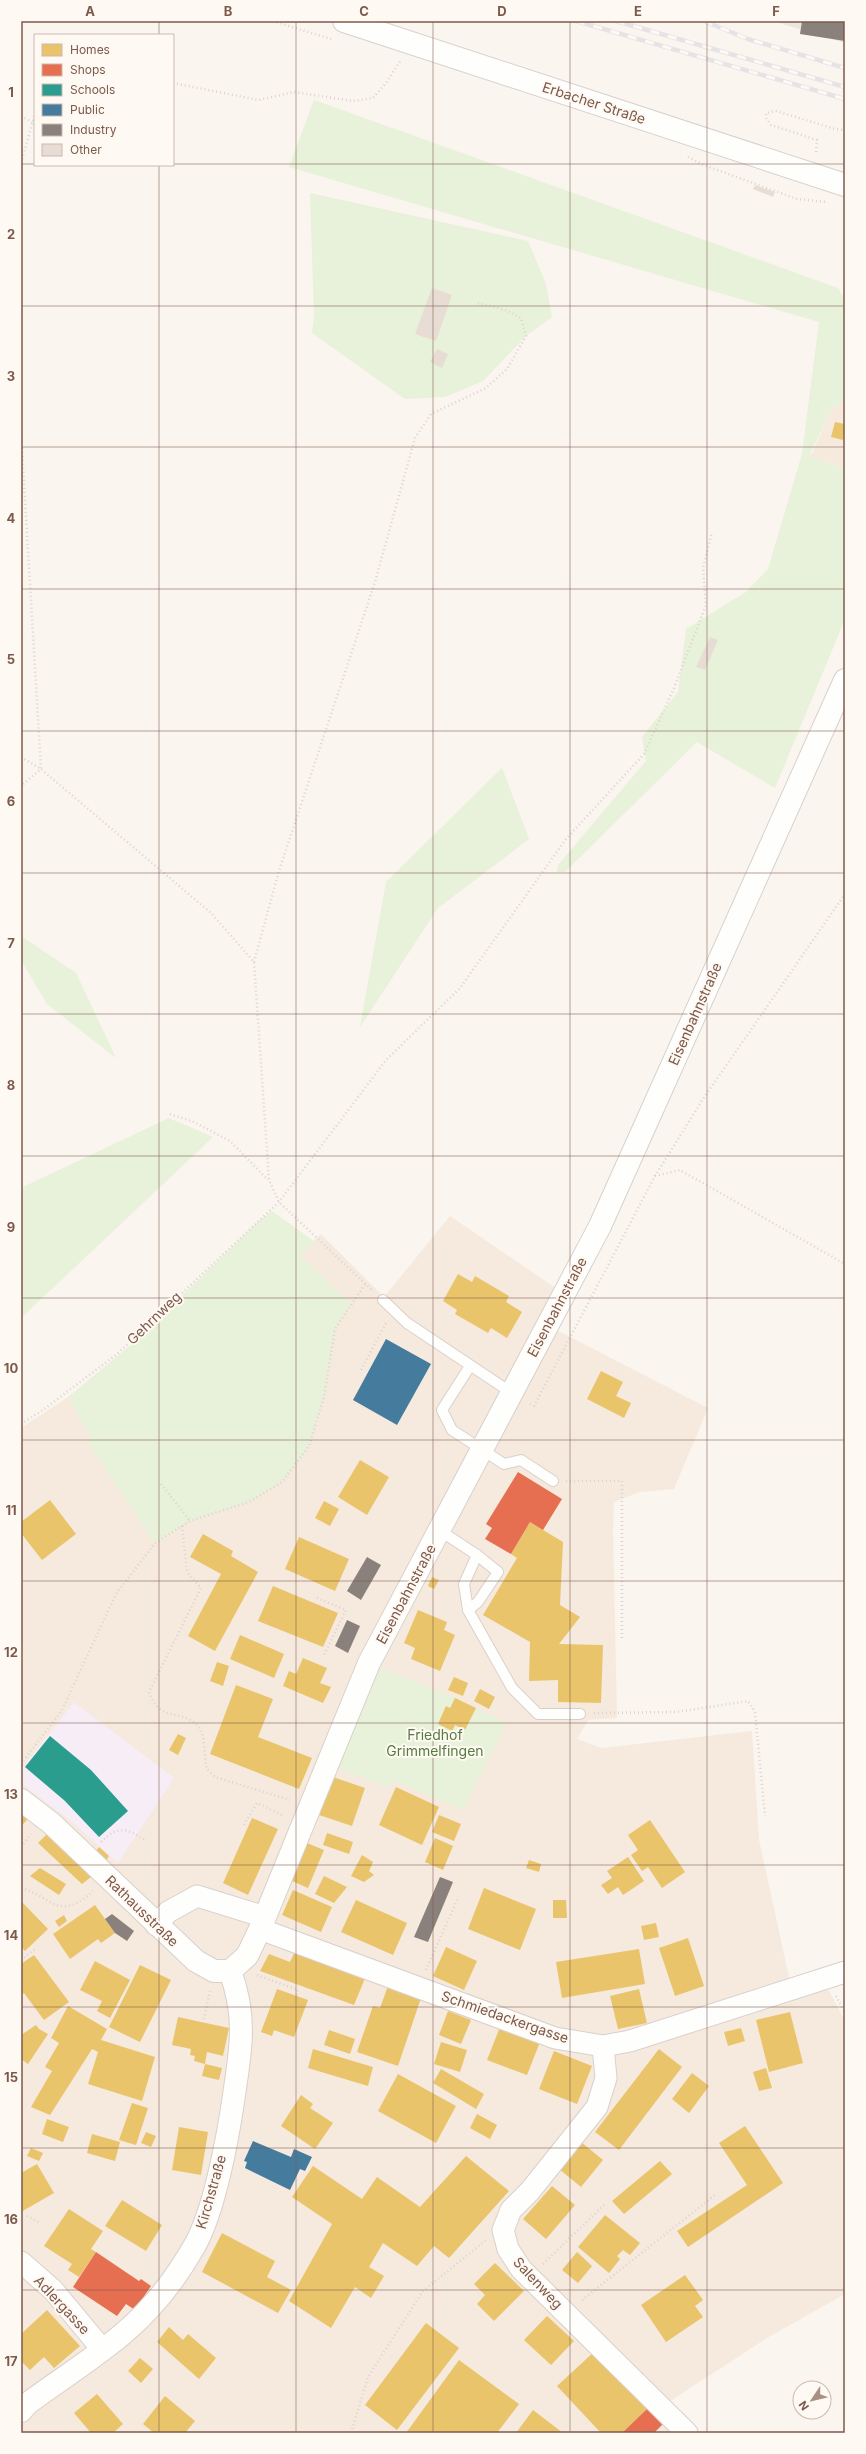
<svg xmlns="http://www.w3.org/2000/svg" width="866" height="2454" font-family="Inter,sans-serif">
<rect width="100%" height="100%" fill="#faf5ef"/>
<!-- residential -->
<g fill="#f6eadf">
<polygon points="845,401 845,469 808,456 812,453 832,409"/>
<polygon points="450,1216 554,1287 539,1321 708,1408 674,1489 640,1492 614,1502 613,1530 617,1718 588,1720 577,1739 601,1748 752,1731 759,1840 789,1977 795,1992 825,1983 845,2021 845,2294 767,2338 661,2407 687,2433 21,2433 21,1428 68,1397 92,1438 321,1234 384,1297"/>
</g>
<!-- industrial -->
<polygon fill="#ede5df" points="773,21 845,21 845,43"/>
<!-- education -->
<polygon fill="#f6edf6" points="74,1702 174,1778 118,1863 72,1822 21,1783 21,1770"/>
<!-- green -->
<g fill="#e8f1d9">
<polygon points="314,100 838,288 845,299 845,401 832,409 809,456 845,469 845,619 775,788 697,742 565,872 557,872 558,865 646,761 642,737 678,692 686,629 746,592 768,569 802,454 819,322 289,167"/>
<polygon points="310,193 528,241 546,284 552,317 526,336 483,381 445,397 405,399 312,333 314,317"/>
<polygon points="502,768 529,839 438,908 360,1027 386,882"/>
<polygon points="21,936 76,973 116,1058 47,1004 21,960"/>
<polygon points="169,1118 213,1137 21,1318 21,1188"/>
<polygon points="272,1211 315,1242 300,1255 351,1304 335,1329 324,1397 309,1446 282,1482 249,1502 190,1521 155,1543 87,1441 91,1438 68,1397 132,1344 260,1220"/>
<polygon points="376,1666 455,1698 506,1723 463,1810 392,1780 389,1788 331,1765"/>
</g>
<!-- homes -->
<g fill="#e9c46a">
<polygon points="835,422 845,424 843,440 831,437"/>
<polygon points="458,1274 472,1282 475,1276 509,1296 506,1302 522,1312 507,1338 491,1328 488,1333 455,1314 457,1310 443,1301"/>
<polygon points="601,1371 623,1382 616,1396 631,1403 624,1418 587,1399"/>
<polygon points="360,1460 389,1477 367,1515 338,1497"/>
<polygon points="50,1500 76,1534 42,1560 21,1533 21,1522"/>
<polygon points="324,1501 339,1509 330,1526 315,1518"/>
<polygon points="530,1522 563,1542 560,1605 580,1617 559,1644 603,1645 601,1703 558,1702 558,1680 529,1681 530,1642 483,1615 517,1558 511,1554"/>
<polygon points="203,1534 233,1551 231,1556 258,1572 215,1651 188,1636 221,1574 190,1557"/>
<polygon points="299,1537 349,1559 335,1591 285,1569"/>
<polygon points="432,1577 439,1580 434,1589 428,1586"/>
<polygon points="273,1586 338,1613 323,1647 258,1621"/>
<polygon points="418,1610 447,1622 444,1630 455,1635 440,1671 411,1659 415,1648 404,1643"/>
<polygon points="240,1635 284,1654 274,1678 230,1659"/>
<polygon points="303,1658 327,1668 320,1683 331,1687 323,1703 283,1686 289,1671 296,1674"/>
<polygon points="217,1662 229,1666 223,1686 210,1681"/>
<polygon points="454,1677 468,1683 463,1696 448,1690"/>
<polygon points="236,1685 273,1699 258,1737 312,1758 299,1789 210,1754"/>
<polygon points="480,1689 495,1697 489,1709 474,1701"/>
<polygon points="455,1698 476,1708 465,1730 455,1725 452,1731 438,1724 446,1706 450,1708"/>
<polygon points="178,1734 186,1738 178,1755 169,1750"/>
<polygon points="333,1777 365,1788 352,1826 319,1815"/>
<polygon points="396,1787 439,1807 422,1845 379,1825"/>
<polygon points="21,1811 29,1817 21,1827"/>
<polygon points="439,1815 461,1824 454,1841 432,1832"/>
<polygon points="252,1818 278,1829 248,1895 223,1883"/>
<polygon points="650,1820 685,1872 662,1888 648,1867 642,1871 631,1855 638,1850 628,1835"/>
<polygon points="327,1833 353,1842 349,1854 323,1845"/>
<polygon points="47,1834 91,1877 82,1884 38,1843"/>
<polygon points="435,1838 453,1846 443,1870 425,1862"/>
<polygon points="307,1843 324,1850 308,1888 292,1881"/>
<polygon points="99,1847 109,1856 106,1861 96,1851"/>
<polygon points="362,1855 373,1862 369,1871 374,1875 364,1882 351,1876"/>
<polygon points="628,1857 644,1881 623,1895 618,1887 608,1894 601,1885 612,1878 607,1871"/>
<polygon points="529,1860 541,1864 539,1872 526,1868"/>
<polygon points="40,1868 66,1884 59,1895 30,1876"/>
<polygon points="324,1876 347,1887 334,1903 315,1894"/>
<polygon points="484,1888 536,1909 520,1950 468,1929"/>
<polygon points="293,1890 332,1907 321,1932 282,1915"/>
<polygon points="356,1900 407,1923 393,1955 341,1932"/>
<polygon points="553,1900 566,1900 567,1918 553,1918"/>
<polygon points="21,1901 48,1929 25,1951 21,1947"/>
<polygon points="95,1905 115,1933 101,1943 98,1939 70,1959 53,1934"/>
<polygon points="64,1915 67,1921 59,1927 55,1921"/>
<polygon points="656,1923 659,1937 644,1940 641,1926"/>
<polygon points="688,1938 704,1986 675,1996 659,1948"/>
<polygon points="446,1947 477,1961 464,1990 433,1976"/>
<polygon points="639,1949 645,1984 562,1998 556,1962"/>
<polygon points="295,1951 366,1976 354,2005 260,1971 269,1954 290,1962"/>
<polygon points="34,1955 69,2002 44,2020 24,1993 21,1995 21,1964"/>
<polygon points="95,1961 130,1980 110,2018 97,2011 102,2001 80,1990"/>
<polygon points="140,1965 171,1980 140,2042 109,2027"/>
<polygon points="388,1986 421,1998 398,2066 357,2052 373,2006 380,2008"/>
<polygon points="277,1989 308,2000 294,2037 274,2030 272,2036 261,2032"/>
<polygon points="639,1989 647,2023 618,2029 610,1996"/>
<polygon points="68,2006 107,2029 101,2040 155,2057 142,2101 88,2084 98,2052 92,2049 50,2115 31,2107 52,2071 45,2067 59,2043 51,2038"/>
<polygon points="448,2011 471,2020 461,2044 439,2035"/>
<polygon points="790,2012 803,2063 769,2072 756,2020"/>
<polygon points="178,2017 229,2028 223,2056 207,2052 205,2064 194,2061 195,2056 190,2055 191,2049 172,2045"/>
<polygon points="36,2025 39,2029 48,2034 28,2064 21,2059 21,2035"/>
<polygon points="500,2027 540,2042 527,2075 487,2060"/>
<polygon points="741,2028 745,2041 728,2046 724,2032"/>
<polygon points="329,2030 355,2039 350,2054 324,2045"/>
<polygon points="441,2042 467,2050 460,2072 434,2064"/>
<polygon points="313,2049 373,2067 368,2086 308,2068"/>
<polygon points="659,2049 682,2067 619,2150 595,2132"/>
<polygon points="554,2051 592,2066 577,2104 539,2089"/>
<polygon points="205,2064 222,2068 219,2080 202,2076"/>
<polygon points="766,2068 772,2088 759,2091 753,2072"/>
<polygon points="441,2069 484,2094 476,2109 433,2083"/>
<polygon points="692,2073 709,2086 689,2113 672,2099"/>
<polygon points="398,2074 456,2106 436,2143 378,2111"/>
<polygon points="301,2095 313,2104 310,2108 333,2123 315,2149 281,2126"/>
<polygon points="132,2103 148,2108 136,2145 119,2140"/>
<polygon points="477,2114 497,2125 490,2139 470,2128"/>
<polygon points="47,2119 69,2127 63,2142 42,2134"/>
<polygon points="745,2126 783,2183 688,2247 677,2231 747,2185 719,2143"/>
<polygon points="179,2127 208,2132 201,2175 172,2170"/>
<polygon points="146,2132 156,2136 151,2147 141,2143"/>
<polygon points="92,2134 120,2142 115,2161 87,2153"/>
<polygon points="581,2142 603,2160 581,2187 559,2169"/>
<polygon points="31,2148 43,2153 39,2161 27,2156"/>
<polygon points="466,2156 509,2191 449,2258 434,2246 417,2266 383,2243 369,2267 384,2276 371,2298 355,2287 331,2328 289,2301 332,2224 292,2197 313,2166 362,2199 377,2177 420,2207"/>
<polygon points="660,2161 672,2174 624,2214 612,2201"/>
<polygon points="37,2164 54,2193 21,2212 21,2173"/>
<polygon points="552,2186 575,2205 546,2239 523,2219"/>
<polygon points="122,2200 162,2225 146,2251 105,2226"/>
<polygon points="69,2209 103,2231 91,2249 96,2252 79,2277 68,2270 72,2264 44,2246"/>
<polygon points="605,2215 640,2243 630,2255 623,2250 617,2256 620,2259 609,2273 578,2247"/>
<polygon points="222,2233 275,2261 267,2277 291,2290 278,2313 202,2272"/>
<polygon points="577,2252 592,2266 578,2283 562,2270"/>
<polygon points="495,2263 524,2291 494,2321 477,2304 485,2295 474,2284"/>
<polygon points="685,2275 703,2300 695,2306 703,2317 666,2342 641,2305"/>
<polygon points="47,2310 80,2346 54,2368 44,2357 30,2370 21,2361 21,2334"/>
<polygon points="547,2316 574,2341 551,2365 524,2340"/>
<polygon points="426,2323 459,2348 397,2430 365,2405"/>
<polygon points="169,2327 183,2340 188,2334 216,2358 199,2379 157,2342"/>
<polygon points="595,2351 648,2408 622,2433 601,2433 557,2386"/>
<polygon points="140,2358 153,2369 141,2383 128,2371"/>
<polygon points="459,2360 519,2404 497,2433 406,2433"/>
<polygon points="97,2394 123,2424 113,2433 91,2433 74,2413"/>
<polygon points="165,2396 195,2421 185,2433 154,2433 143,2424"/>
<polygon points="533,2410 563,2433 516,2433"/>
</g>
<!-- shops -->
<g fill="#e76f51">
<polygon points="518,1472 562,1499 543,1530 530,1522 511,1554 485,1539 492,1528 486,1524"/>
<polygon points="96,2252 139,2281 141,2279 151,2286 135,2310 126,2304 117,2316 73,2287"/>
<polygon points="648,2408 663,2424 654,2433 622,2433"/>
</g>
<!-- schools -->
<polygon fill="#2a9d8f" points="50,1736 91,1770 128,1811 99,1837 65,1801 25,1767"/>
<!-- public -->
<g fill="#457b9d">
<polygon points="386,1339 431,1364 397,1425 353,1400"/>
<polygon points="253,2141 291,2157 294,2149 312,2157 305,2171 300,2169 290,2190 245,2168 247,2162 244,2161"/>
</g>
<!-- industry -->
<g fill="#8a817c">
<polygon points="802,21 845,21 845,41 800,34"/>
<polygon points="367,1557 381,1565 361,1600 347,1591"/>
<polygon points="347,1620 360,1626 348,1653 335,1646"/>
<polygon points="440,1877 453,1882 428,1942 414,1937"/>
<polygon points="112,1914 134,1931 127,1941 115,1933 105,1919"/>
</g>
<!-- building -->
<g fill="#e7ddd5">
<polygon points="755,185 775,192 773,197 753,189"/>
<polygon points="432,288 452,295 436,341 415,334"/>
<polygon points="437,349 448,354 442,368 430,362"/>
<polygon points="710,637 718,640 705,670 696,667"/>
</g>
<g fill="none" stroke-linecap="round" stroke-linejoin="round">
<!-- service casing -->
<g stroke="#d9d0cb" stroke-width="12">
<g id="service">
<polyline points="383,1300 407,1323 512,1393"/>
<polyline points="470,1366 442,1410 452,1430 504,1464 521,1460 553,1481"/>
<polyline points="439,1530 477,1555 464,1584 468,1610 512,1688 538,1714 580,1714"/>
<polyline points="468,1610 478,1602 498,1572 477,1555"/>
</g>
</g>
<!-- minor casing -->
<g stroke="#d9d0cb" stroke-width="23">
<g id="minor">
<polyline points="156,1925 168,1912 197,1896 265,1917"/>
<polyline points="260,1929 555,2038 603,2046 630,2041 845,1972"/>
<polyline points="603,2046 606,2078 597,2107 530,2191 511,2210 503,2230 508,2249 521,2269 687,2433"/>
<polyline points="21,2262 53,2290 102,2349"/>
</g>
</g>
<!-- tertiary casing -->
<g stroke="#d9d0cb" stroke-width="24">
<g id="tertiary">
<polyline points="21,1800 51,1823 196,1961 214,1971 230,1971 247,1956 260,1929 369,1663 600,1226 845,680"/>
<path d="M21,2411L27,2404C59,2380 95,2358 125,2332C153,2308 177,2277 195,2245C214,2211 227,2142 233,2102C240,2053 248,2019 230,1971"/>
</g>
</g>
<!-- secondary casing -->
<g stroke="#dad0cb" stroke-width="24">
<polyline id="secondary" points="344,21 845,185"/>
</g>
<!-- path -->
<g stroke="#ddd3cf" stroke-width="2.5" stroke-dasharray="1 3" stroke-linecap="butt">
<polyline points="273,21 334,40"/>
<polyline points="173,83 259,100 294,92 353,101 373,98 386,83 401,60"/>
<polyline points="21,116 34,123"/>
<polyline points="816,152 817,140 771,125 766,118 766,113 776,111 835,129 845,130"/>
<polyline points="688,157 701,164 797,199 827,202"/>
<polyline points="21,163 35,114"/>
<polyline points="21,432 41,769 21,786"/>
<polyline points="21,757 41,769 211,913 254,962 269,1180 279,1202 373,1291"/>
<polyline points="254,962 279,871 375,582 415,438 431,414 486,388 507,369 526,336 521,318 505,310 477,303"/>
<polyline points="170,1114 194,1122 230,1141 268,1180"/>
<polyline points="655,1176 680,1170 845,1264"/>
<polyline points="361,1370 386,1323"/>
<polyline points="530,1404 534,1406 655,1176 703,1099 845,894"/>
<polyline points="21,1424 43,1410 117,1354 279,1202 386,1060 460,988 566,839 644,754 674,688 706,605 703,568 712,532"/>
<polyline points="566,1481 622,1481 622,1639"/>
<polyline points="161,1484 190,1521"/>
<path d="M182,1526L187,1572L201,1588L149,1692C160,1723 179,1708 197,1725C207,1735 203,1756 207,1768C208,1771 212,1774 215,1777L290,1800"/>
<polyline points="317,1598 346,1610 323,1657"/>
<polyline points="594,1713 677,1712 748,1701 755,1712 765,1816"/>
<polyline points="21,1764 62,1710 116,1594 155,1543 190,1521 249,1502 282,1482 309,1446 324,1397 335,1329 366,1283"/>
<polyline points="244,1825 257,1803 284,1816"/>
<path d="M101,1842C119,1824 127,1829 147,1841"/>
<polyline points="21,1847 31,1834"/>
<path d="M21,1888C51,1896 59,1923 93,1891"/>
<polyline points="21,1960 36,1948"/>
<polyline points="426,1970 458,1898"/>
<polyline points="257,1975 298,1990 296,1996"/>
<polyline points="836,1996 845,2013"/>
<polyline points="203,2023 210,1991"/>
<polyline points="27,2216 40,2223"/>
<polyline points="543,2264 605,2204"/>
<polyline points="582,2300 715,2195"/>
<polyline points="351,2433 368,2377 423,2291 486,2240"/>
</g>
<!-- service -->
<use href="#service" stroke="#fefefd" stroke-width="10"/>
<!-- minor -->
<use href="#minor" stroke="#fefefd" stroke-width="21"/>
<!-- tertiary -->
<use href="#tertiary" stroke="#fefefd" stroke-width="22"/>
<!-- secondary -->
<use href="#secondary" stroke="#fefefd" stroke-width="22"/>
<!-- rail casing -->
<g stroke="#e6e3e6" stroke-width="4.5">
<g id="rail">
<polyline points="576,21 845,99"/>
<polyline points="616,21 845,87"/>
<polyline points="704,21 748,39 845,68"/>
</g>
</g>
<!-- rail -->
<use href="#rail" stroke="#fff9f3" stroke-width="3" stroke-dasharray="9" stroke-linecap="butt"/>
</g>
<!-- grid -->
<path fill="none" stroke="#7c594b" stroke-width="1" stroke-opacity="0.55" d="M159,21V35M296,21V2433M433,21V2433M570,21V2433M707,21V2433M21,164H35M173,164H845M159,165V2433M21,306H845M21,447H845M21,589H845M21,731H845M21,873H845M21,1014H845M21,1156H845M21,1298H845M21,1440H845M21,1581H845M21,1723H845M21,1865H845M21,2007H845M21,2148H845M21,2290H845"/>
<g text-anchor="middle" stroke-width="4" stroke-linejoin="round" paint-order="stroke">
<!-- street labels -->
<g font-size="14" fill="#7c594b" stroke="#fff9f3">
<text transform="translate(594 103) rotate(18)" y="5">Erbacher Straße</text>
<text transform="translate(695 1014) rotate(-66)" y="5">Eisenbahnstraße</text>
<text transform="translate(557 1307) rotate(-62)" y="5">Eisenbahnstraße</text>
<text transform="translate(154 1318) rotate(-44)" y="5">Gehrnweg</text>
<text transform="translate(406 1594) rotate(-62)" y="5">Eisenbahnstraße</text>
<text transform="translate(142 1911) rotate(44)" y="5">Rathausstraße</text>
<text transform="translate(505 2017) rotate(19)" y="5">Schmiedackergasse</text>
<text transform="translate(211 2192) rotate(-74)" y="5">Kirchstraße</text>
<text transform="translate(538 2283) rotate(47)" y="5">Salenweg</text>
<text transform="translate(62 2305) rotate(47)" y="5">Adlergasse</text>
</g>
<!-- park labels -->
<g font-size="14" fill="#557c3f" stroke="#fff9f3">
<text x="435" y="1740">Friedhof<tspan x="435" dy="16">Grimmelfingen</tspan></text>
</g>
</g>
<!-- border -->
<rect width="866" height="2454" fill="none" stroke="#fff9f3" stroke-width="44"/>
<!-- legend -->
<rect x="34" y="34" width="140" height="132" fill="#fff9f3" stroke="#cbb9b0"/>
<rect x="42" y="44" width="20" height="12" fill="#e9c46a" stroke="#cbb9b0"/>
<text x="70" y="54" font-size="12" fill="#7c594b">Homes</text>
<rect x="42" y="64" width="20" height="12" fill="#e76f51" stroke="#cbb9b0"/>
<text x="70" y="74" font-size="12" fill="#7c594b">Shops</text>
<rect x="42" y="84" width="20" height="12" fill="#2a9d8f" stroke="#cbb9b0"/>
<text x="70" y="94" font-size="12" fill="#7c594b">Schools</text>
<rect x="42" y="104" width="20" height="12" fill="#457b9d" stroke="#cbb9b0"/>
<text x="70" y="114" font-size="12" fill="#7c594b">Public</text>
<rect x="42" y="124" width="20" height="12" fill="#8a817c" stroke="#cbb9b0"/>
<text x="70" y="134" font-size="12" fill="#7c594b">Industry</text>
<rect x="42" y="144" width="20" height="12" fill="#e7ddd5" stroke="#cbb9b0"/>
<text x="70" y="154" font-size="12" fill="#7c594b">Other</text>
<!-- north arrow -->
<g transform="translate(812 2400) rotate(235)"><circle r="19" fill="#fff9f3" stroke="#cbb9b0"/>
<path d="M0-3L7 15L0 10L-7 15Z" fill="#a89084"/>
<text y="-6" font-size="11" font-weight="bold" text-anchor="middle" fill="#7c594b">N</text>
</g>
<rect x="22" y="22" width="822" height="2410" fill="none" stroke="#7c594b" stroke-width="1.5"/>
<g font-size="13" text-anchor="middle" font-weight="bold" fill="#7c594b">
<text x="90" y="16">A</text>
<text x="228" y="16">B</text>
<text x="364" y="16">C</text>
<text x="502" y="16">D</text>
<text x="638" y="16">E</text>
<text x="776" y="16">F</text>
<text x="11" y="97">1</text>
<text x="11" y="239">2</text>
<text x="11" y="381">3</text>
<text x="11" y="523">4</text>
<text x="11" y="664">5</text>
<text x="11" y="806">6</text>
<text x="11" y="948">7</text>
<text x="11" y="1090">8</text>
<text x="11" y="1232">9</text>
<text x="11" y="1373">10</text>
<text x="11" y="1515">11</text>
<text x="11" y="1657">12</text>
<text x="11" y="1799">13</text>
<text x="11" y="1940">14</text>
<text x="11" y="2082">15</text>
<text x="11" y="2224">16</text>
<text x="11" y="2366">17</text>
</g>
</svg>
